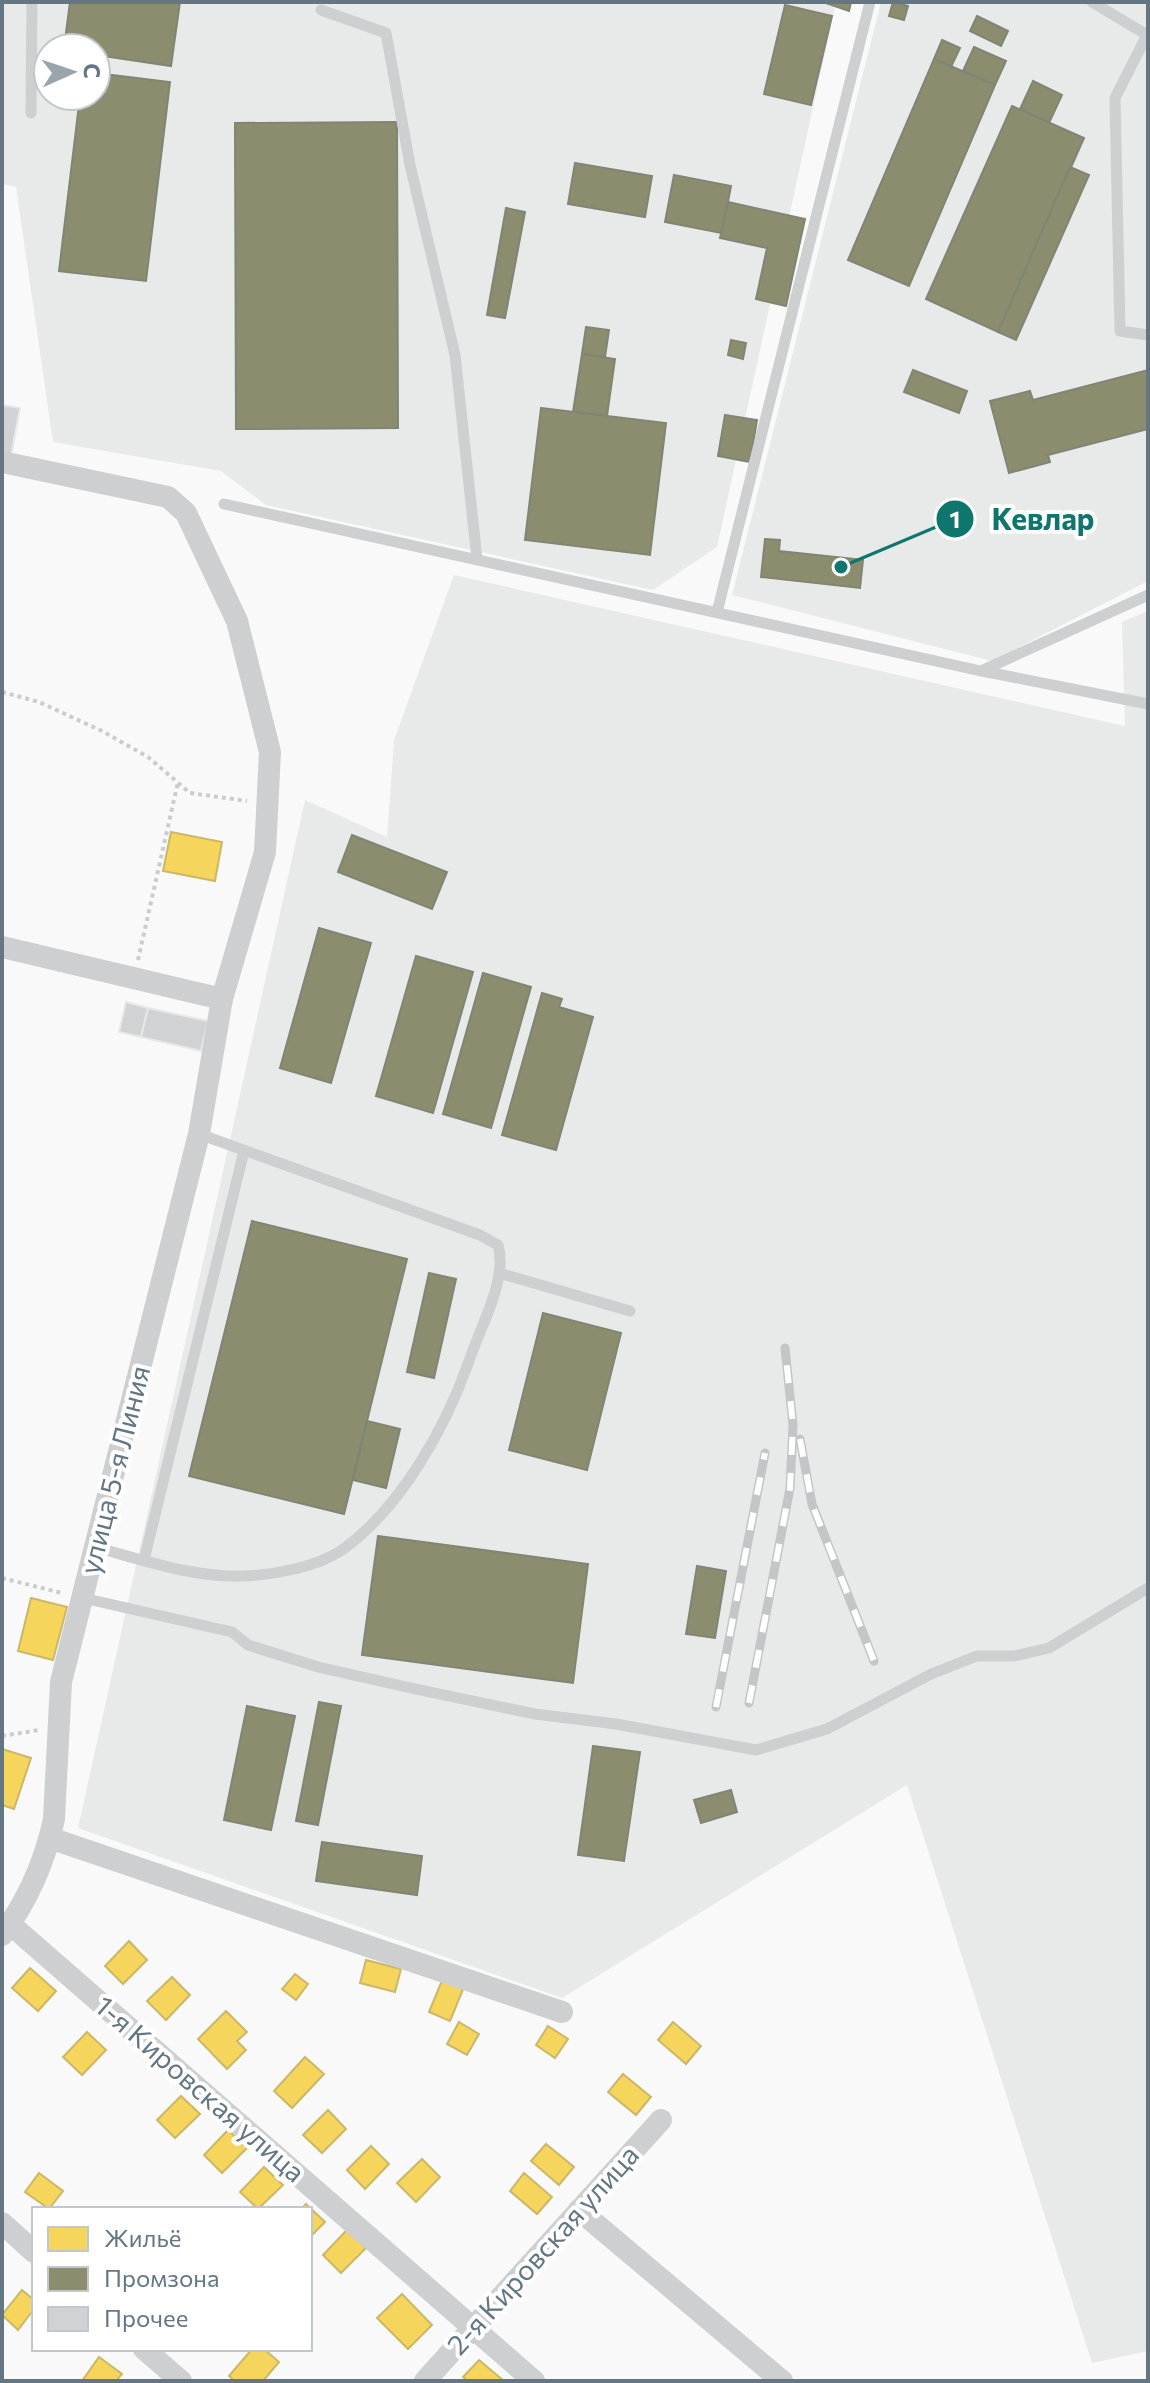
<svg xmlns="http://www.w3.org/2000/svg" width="1150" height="2383" font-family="Commissioner,sans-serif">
<rect width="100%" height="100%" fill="#f9f9f9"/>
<!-- built -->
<g fill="#e8e9e9" fill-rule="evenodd">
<path d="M2,2H836L717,547L653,590L266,505L221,471L53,442L16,187L2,184ZM48,48H96V96H48Z"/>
<polygon points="881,2 1148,2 1148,581 992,661 732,595"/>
<polygon points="454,575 1125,726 1122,622 1148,611 1148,2351 1092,2363 907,1785 562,1998 78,1828 305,800 387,837 394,740"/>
</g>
<!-- homes -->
<g fill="#f6d55c" stroke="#cab868" stroke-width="2">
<polygon points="171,832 222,842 215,881 163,871"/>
<polygon points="31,1598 67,1607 53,1660 18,1651"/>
<polygon points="2,1749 31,1758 14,1809 2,1805"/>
<polygon points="129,1941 147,1960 123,1984 105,1966"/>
<polygon points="366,1960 401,1969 395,1992 360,1983"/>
<polygon points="30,1968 56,1991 38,2011 12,1988"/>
<polygon points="295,1974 308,1984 296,2000 282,1989"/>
<polygon points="172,1977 190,1995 166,2020 147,2001"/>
<polygon points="443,1978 464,1987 450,2021 429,2012"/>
<polygon points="226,2011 247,2032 237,2041 246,2050 227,2069 198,2039"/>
<polygon points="459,2022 479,2034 467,2055 447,2044"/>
<polygon points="673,2022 701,2046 686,2064 658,2040"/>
<polygon points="548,2026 568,2039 555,2058 536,2045"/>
<polygon points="87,2032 106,2050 82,2075 63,2057"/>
<polygon points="305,2057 324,2074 292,2108 274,2091"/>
<polygon points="623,2074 651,2097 636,2115 608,2092"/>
<polygon points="181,2096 200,2114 175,2138 157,2120"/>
<polygon points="328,2110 346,2129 322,2153 303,2135"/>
<polygon points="228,2130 247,2148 222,2173 204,2155"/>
<polygon points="546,2144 574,2167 559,2185 531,2161"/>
<polygon points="371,2146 389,2164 365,2189 347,2170"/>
<polygon points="422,2159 440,2177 416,2202 397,2183"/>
<polygon points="264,2167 283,2185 258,2209 240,2192"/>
<polygon points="39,2173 63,2191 49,2209 25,2192"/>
<polygon points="524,2173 552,2197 537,2214 510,2191"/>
<polygon points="306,2204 325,2222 310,2237 310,2209 301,2209"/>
<polygon points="347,2230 366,2248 341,2273 323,2255"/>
<polygon points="22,2290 34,2300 34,2309 18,2330 2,2315"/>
<polygon points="402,2294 432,2325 408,2349 377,2318"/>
<polygon points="252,2349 264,2349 279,2362 263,2381 235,2381 229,2376"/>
<polygon points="99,2357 122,2374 116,2381 82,2381"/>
<polygon points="479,2360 504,2381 468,2381 463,2377"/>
</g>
<!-- industry -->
<g fill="#8c8c6e" stroke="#808574" stroke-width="2">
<polygon points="70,2 180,2 171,66 96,55 96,48 64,48"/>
<polygon points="823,2 851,2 849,11"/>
<polygon points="893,2 908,6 904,20 889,16"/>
<polygon points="785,5 832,16 811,105 764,94"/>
<polygon points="977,16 1008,31 1001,46 970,31"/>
<polygon points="942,40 960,48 951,67 934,59"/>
<polygon points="974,47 1006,61 995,85 963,71"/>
<polygon points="934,59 995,85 909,286 848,260"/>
<polygon points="96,73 170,82 146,281 59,271 80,96 96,96"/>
<polygon points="1033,81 1062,95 1049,123 1020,109"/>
<polygon points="1012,106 1084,138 998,332 926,299"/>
<polygon points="397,122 398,428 236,429 235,123"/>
<polygon points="575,163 652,176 645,217 568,204"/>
<polygon points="1070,167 1089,175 1016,340 998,332"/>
<polygon points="674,175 731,186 722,233 665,222"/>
<polygon points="728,202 805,219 786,306 756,299 767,248 720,238"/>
<polygon points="506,208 525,212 505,318 487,315"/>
<polygon points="586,327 609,330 605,357 582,354"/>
<polygon points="731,340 746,343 743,359 728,355"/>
<polygon points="582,354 615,359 607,416 573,412"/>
<polygon points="913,370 967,391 959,413 904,392"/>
<polygon points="1148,370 1148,429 1048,455 1050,462 1009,473 990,401 1030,391 1033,400"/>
<polygon points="541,408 666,423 650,555 525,540"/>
<polygon points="725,415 757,420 750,462 718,456"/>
<polygon points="765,539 780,540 779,551 863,560 860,588 761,577"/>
<polygon points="352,835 447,872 432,909 338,872"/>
<polygon points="319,928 371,943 331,1083 280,1068"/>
<polygon points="416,956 473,972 433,1113 376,1096"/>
<polygon points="483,973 531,987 491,1128 443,1114"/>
<polygon points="542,993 562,999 559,1007 593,1017 556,1150 502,1135"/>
<polygon points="252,1221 407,1259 344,1514 189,1476"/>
<polygon points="429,1273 456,1279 434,1378 407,1372"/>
<polygon points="543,1313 621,1333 587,1470 509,1450"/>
<polygon points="367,1421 400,1429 386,1488 353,1480"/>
<polygon points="378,1536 588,1564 573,1683 362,1655"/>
<polygon points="697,1566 726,1571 715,1638 686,1634"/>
<polygon points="319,1702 341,1706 318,1825 296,1821"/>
<polygon points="247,1706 295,1716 271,1830 224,1820"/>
<polygon points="593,1746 640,1752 624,1861 578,1855"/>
<polygon points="731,1790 737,1812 701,1823 694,1800"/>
<polygon points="322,1842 422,1856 417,1895 316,1881"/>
</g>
<!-- building -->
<g fill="#d0d2d3" stroke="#e8e8e8" stroke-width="2">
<polygon points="2,405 20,408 11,456 2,454"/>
<polygon points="126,1002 148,1008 141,1037 119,1032"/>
<polygon points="148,1008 208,1021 201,1051 141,1037"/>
</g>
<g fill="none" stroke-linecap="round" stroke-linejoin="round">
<!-- path -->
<g stroke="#cbcccd" stroke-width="4" stroke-dasharray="4 4" stroke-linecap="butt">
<polyline points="2,692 39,702 102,731 148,757 190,793 247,801"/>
<polyline points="138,960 178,782"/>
<polyline points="2,1578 62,1593"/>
<polyline points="2,1736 39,1730"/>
</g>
<!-- service -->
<g stroke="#cecfd0" stroke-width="11">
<polyline points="1092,2 1147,35"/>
<polyline points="321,10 386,33 410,165 455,355 477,559"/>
<polyline points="1148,33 1115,98 1120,331 1148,335"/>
<polyline points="31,113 32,2"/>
<polyline points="224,504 981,671 1148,595"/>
<polyline points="717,612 870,2"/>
<polyline points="982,671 1148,704"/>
<polyline points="499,1273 630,1311"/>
<path d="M95,1547C143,1560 194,1578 244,1576C274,1575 317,1567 342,1550C401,1508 446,1427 469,1361C480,1327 508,1280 498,1245L480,1235L199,1134"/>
<polyline points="144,1560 244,1151"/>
<polyline points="83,1598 232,1632 248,1645 318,1667 411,1688 535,1714 616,1724 756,1750 827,1729 931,1674 977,1656 1014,1656 1049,1648 1148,1588"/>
</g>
<!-- minor -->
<g stroke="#cecfd0" stroke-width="22">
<path d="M2,462L168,497L186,513L237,621L270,752L265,852L222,999L199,1134L61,1682L54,1819C45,1861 28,1900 2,1935"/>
<polyline points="2,947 222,999"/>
<polyline points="50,1838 562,2012"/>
<polyline points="10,1924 534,2381"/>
<polyline points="579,2210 782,2381"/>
<polyline points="2,2223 34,2252"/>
<polyline points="144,2349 181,2381"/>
<polyline points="425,2381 661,2120"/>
</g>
<!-- rail casing -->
<g stroke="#c3c5c6" stroke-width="9">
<g id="rail">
<polyline points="800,1439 812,1504 874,1661"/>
<polyline points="749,1703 790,1488 793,1425 785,1348"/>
<polyline points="716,1707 765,1453"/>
</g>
</g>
<!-- rail -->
<use href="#rail" stroke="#fff" stroke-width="6" stroke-dasharray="18" stroke-linecap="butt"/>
</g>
<g text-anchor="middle" stroke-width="8" stroke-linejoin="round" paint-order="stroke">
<!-- street labels -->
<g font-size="28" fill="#657683" stroke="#fff">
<text transform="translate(115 1470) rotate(-76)" y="10">улица 5-я Линия</text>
<text transform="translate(200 2089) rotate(41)" y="10">1-я Кировская улица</text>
<text transform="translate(543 2250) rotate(-48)" y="10">2-я Кировская улица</text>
</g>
</g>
<!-- callouts -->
<path fill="none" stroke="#0f766e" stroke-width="3" d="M841 567L955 519"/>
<g fill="#0f766e" stroke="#fff" stroke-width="3">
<circle cx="841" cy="567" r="8"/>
<circle cx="955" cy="519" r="20"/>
</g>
<g font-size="24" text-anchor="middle" font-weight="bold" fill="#fff">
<text x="955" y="528">1</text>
</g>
<g font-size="30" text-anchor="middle" font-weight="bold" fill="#0f766e" stroke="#fff" stroke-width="8" stroke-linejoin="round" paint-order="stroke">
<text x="1043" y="530">Кевлар</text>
</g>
<!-- border -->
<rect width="1150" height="2383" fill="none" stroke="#657683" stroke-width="8"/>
<!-- legend -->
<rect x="32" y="2207" width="280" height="144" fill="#ffffff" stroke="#c1c8cd" stroke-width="2"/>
<rect x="48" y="2227" width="40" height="24" fill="#f6d55c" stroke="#c1c8cd" stroke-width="2"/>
<text x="104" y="2247" font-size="24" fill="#657683">Жильё</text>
<rect x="48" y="2267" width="40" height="24" fill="#8c8c6e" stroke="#c1c8cd" stroke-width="2"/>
<text x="104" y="2287" font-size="24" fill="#657683">Промзона</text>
<rect x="48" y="2307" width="40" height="24" fill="#d0d2d3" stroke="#c1c8cd" stroke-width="2"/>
<text x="104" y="2327" font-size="24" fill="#657683">Прочее</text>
<!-- north arrow -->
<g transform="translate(72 72) rotate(87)"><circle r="38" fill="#ffffff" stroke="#c1c8cd" stroke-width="2"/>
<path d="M0-6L14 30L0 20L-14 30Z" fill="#99a4ac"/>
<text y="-12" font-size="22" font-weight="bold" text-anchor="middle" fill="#657683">С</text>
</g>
</svg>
